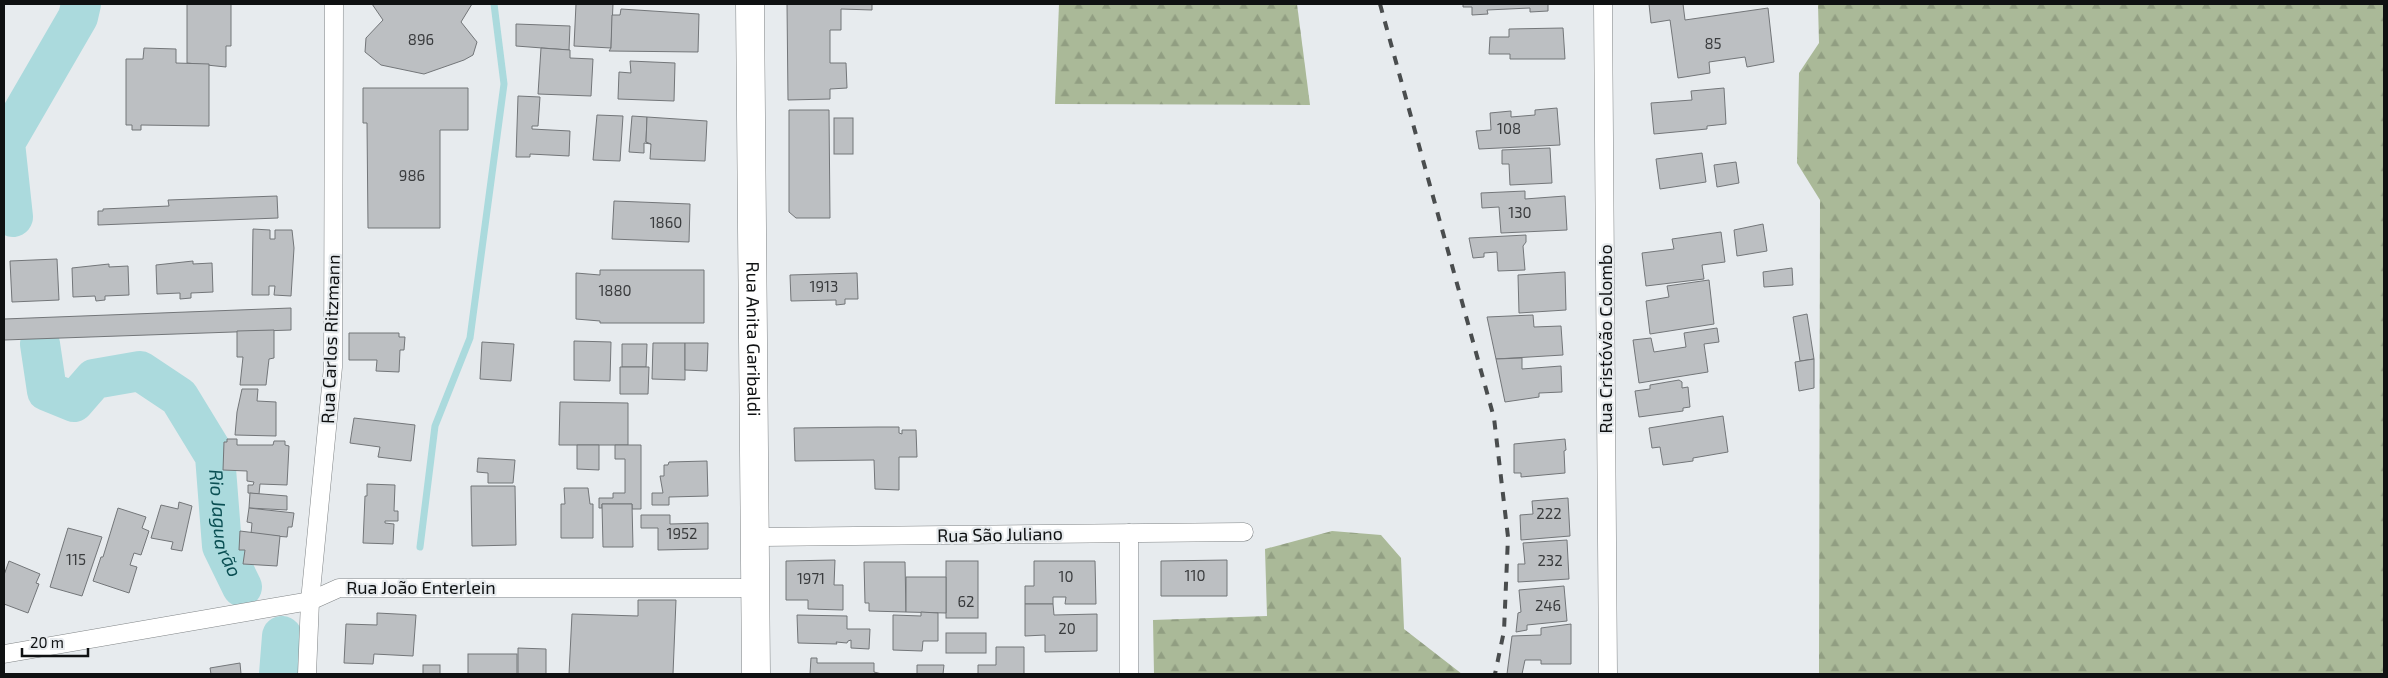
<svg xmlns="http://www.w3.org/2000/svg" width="2388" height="678" font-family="'Exo 2',sans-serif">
<defs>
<pattern id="forest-firs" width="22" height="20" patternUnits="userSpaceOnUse" patternTransform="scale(1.25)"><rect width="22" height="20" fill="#aab998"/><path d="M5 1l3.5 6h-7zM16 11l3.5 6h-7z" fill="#919e82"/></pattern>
</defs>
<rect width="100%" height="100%" fill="#e7ebee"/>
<!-- forest -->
<g fill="url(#forest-firs)">
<polygon points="1059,4 1297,4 1310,105 1055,104"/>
<polygon points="1818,4 2384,4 2384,674 1819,674 1820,200 1797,163 1799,73 1819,43"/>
<polygon points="1332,531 1381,535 1401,558 1404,629 1462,674 1154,674 1153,620 1267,616 1265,549"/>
</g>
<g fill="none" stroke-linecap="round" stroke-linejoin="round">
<!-- stream -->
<polyline stroke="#abdadd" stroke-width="7" points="420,547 435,426 470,338 504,84 494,4"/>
<!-- river -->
<g stroke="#abdadd" stroke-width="40">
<polyline points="13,217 5,143 78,17 81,4"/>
<path id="s1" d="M40,344L47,391L74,402L94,379L140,371L179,397L215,456L222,546L242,587"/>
<polyline points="279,674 282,636"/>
</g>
</g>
<!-- building -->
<g fill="#bcbfc2" stroke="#737679">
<polygon points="187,4 231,4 231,46 226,46 226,67 187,63"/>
<polygon points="372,4 472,4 461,22 477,42 473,55 464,60 424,74 381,65 365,52 366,38 383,20"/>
<polygon points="576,4 613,4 611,48 574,46"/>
<polygon points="787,4 872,4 872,10 841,9 841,30 830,30 830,63 846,63 847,88 830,89 830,99 788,100"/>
<polygon points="1463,4 1551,4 1548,4 1548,11 1530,12 1530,8 1487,10 1488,14 1472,15 1472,7 1463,7"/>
<polygon points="1649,4 1683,4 1685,20 1768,8 1774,62 1747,67 1745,57 1709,62 1710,73 1678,78 1670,20 1651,23"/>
<polygon points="621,9 699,14 698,52 609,51 611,48 612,15 620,15"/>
<polygon points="516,24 570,26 569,50 516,46"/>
<polygon points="1563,28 1565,59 1510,59 1510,54 1489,54 1490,37 1509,37 1509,29"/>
<polygon points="144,48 176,49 176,63 209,64 209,126 141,125 141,130 132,130 132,125 126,125 126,59 143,59"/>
<polygon points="541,48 570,50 570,58 593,59 591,96 538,94"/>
<polygon points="630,61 675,63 674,101 618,99 619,72 631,73"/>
<polygon points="363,88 468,88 468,130 440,130 440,228 368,228 367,123 363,123"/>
<polygon points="1724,88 1726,124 1707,126 1707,129 1654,134 1651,103 1692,100 1691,91"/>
<polygon points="518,96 540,97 538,126 532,126 532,129 570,131 569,156 530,154 530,157 516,157"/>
<polygon points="1557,108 1560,145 1479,149 1476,131 1491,130 1490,113 1511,111 1511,117 1535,115 1535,110"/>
<polygon points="789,110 829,110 830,218 796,218 789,212"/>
<polygon points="597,115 623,116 620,161 593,160"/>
<polygon points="632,116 647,117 646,142 651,144 644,143 644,153 629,152"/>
<polygon points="647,117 707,121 705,161 650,159 651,144 646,142"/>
<rect x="834" y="118" width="19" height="36"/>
<polygon points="1550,148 1552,183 1510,185 1509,164 1502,164 1502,150"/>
<polygon points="1702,153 1706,182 1660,189 1656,159"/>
<polygon points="1736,162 1739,183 1717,187 1714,165"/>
<polygon points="1525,191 1525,199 1565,196 1567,230 1501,233 1499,207 1482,208 1481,193"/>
<polygon points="277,196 278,218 98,225 98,211 103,211 103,209 169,206 168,200"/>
<polygon points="614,201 690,204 689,242 612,239"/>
<polygon points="1763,224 1767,251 1737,256 1734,230"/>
<polygon points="253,229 270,230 270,239 275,239 275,230 292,230 294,248 291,296 274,295 275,286 269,286 269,295 252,295"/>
<polygon points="1721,232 1725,262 1702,265 1704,279 1646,286 1642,253 1674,249 1672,239"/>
<polygon points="1526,235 1526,242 1523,246 1525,270 1498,271 1497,252 1484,253 1484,257 1473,258 1469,238"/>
<polygon points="57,259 59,300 12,302 10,261"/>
<polygon points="193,261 193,264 212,263 213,292 191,293 191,298 180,299 180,293 157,294 156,265"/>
<polygon points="109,264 109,267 128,266 129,295 105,296 105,300 96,301 95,296 73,297 72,268"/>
<polygon points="1792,268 1793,285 1764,287 1763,272"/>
<polygon points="600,270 704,270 704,323 600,323 600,321 576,319 576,273 600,275"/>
<polygon points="1565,272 1566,310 1519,313 1518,275"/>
<polygon points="857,273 858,299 845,299 845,304 836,305 836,300 791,301 790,275"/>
<polygon points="1709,280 1714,324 1650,334 1646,301 1669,297 1667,286"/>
<polygon points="291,308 291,330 4,340 4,319"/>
<polygon points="1807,314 1814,359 1800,361 1793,317"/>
<polygon points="1533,315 1534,327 1561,326 1563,355 1496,359 1487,317"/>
<polygon points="1717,328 1719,342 1704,344 1708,372 1639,383 1633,340 1651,338 1654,352 1686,347 1684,333"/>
<polygon points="274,330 274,358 269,359 266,385 240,385 243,357 237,357 237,331"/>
<polygon points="349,333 399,333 399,337 405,337 404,350 400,350 399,372 376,371 377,360 349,360"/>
<polygon points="574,341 611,342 610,381 574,380"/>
<polygon points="482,342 514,344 511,381 480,379"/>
<polygon points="653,343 685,343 685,380 652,379"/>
<polygon points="685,343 708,343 707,371 685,370"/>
<polygon points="622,344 647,344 646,367 622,367"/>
<polygon points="1522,358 1522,369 1561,366 1562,392 1539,393 1539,397 1505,402 1496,359"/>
<polygon points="1814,359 1814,388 1799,391 1795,362"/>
<polygon points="620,367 649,367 648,394 620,394"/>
<polygon points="1679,380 1682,382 1682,388 1688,387 1690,407 1683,408 1683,411 1639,417 1635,391 1650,389 1650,385"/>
<polygon points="242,389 258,389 257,401 276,402 276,436 235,435 237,412"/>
<polygon points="560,402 628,403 628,445 559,445"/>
<polygon points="1723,416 1728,452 1693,458 1693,461 1663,465 1660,447 1652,448 1649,428"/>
<polygon points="354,418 415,425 411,461 378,457 380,447 350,443"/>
<polygon points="878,427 899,427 899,433 902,434 902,430 916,430 917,457 899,457 899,490 875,489 874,460 795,461 794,428"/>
<polygon points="227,439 237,439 237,445 273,445 274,441 285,441 285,445 289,446 287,485 260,484 259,494 248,493 248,485 253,485 254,482 247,481 247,471 223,470 224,442 227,442"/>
<polygon points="1565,439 1566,450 1564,451 1565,473 1521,477 1521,473 1514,473 1514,444"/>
<polygon points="577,445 599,445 599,470 577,469"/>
<polygon points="615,445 641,445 641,509 632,509 632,504 602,504 602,508 599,508 599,498 613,498 613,493 625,493 625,459 615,459"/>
<polygon points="478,458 515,460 513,483 488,483 488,473 477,472"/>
<polygon points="707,461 708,496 669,497 669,505 652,505 652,493 663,493 660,476 664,476 664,465 668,465 669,462"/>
<polygon points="367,484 395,485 394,511 398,511 398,521 385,521 385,523 394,524 393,544 363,543 365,496 367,496"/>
<polygon points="471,486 515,486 516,545 472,546"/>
<polygon points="564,488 588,488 590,504 593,504 593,538 561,538 561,504 565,504"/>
<polygon points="250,493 287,496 287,510 249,508"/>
<polygon points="1568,498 1570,536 1521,540 1520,515 1533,514 1532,501"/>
<polygon points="179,502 192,506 182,551 171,549 173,542 151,538 161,505 178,509"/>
<polygon points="602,504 632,504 633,547 603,547"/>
<polygon points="118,508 146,517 142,528 149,531 141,555 134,553 130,565 137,567 129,593 93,581 101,557 103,557"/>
<polygon points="249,508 294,513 292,527 288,527 287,537 251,534 252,523 247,522"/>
<polygon points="641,515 670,515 670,524 708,523 708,549 658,550 658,528 641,528"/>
<polygon points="68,528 102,537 82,596 50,587"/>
<polygon points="240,531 280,536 277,566 243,564 245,550 239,550"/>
<polygon points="1567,540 1569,579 1518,582 1518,564 1525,564 1523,543"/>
<polygon points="835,560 834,585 843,585 843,610 808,609 808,600 786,600 786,561"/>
<polygon points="1227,560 1227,596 1161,596 1161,561"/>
<polygon points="9,561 40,574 36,583 39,584 28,613 4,604 4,575"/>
<rect x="946" y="561" width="32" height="57"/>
<polygon points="1034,561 1095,561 1096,604 1065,604 1066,597 1053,597 1053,604 1025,604 1025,586 1034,586"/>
<polygon points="864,562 905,562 906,612 869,611 869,603 865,603"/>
<polygon points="906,577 946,577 946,613 906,612"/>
<polygon points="1564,586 1567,621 1527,625 1527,630 1516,632 1518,613 1521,612 1519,590"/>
<polygon points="638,600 676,600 673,674 569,674 572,614 638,616"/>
<polygon points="1025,604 1053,604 1054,615 1097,614 1097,651 1045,652 1045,635 1025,636"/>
<polygon points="921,612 938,613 938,641 923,641 922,651 893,650 893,615 921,616"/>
<polygon points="377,613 416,615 413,656 374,654 373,664 344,663 346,624 377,625"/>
<polygon points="797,615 847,616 847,629 870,629 869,649 851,648 851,640 848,641 847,643 836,642 837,644 798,643"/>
<polygon points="1571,624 1571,664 1541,664 1541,660 1525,660 1522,674 1507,674 1512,636 1541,635 1541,628"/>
<rect x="946" y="633" width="40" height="20"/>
<polygon points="996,647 1024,647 1024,674 978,674 978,665 996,665"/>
<polygon points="518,648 546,649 546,674 518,674"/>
<rect x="468" y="654" width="49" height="20"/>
<polygon points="811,658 817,658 817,663 874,663 874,672 882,674 810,674"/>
<polygon points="240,663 241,674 211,674 210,668"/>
<rect x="423" y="665" width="17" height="9"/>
<polygon points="917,665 944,665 943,674 917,674"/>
</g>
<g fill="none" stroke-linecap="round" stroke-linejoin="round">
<!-- street casing -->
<g stroke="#818587" stroke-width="19">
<g id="street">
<polyline points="1603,4 1608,674"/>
<polyline points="1129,533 1129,674"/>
<polyline points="755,537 1244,532"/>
<polyline points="4,654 310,601 339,588 755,588"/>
<polyline points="307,674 310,601 333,367 334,4"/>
</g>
</g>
<!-- primary casing -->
<g stroke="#818587" stroke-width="29">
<g id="primary">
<path id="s2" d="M750,4L756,674"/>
</g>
</g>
<!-- street -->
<use href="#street" stroke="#fff" stroke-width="18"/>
<!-- primary -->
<use href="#primary" stroke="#fff" stroke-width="28"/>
<!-- rail -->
<polyline stroke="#4a4d4e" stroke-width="4" stroke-dasharray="9 9" stroke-linecap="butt" points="1380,4 1494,418 1508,537 1504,631 1495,674"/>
</g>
<g text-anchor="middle" stroke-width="4.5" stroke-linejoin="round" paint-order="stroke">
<!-- number labels -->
<g font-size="15" fill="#3a3c3e">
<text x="421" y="45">896</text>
<text x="1713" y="49">85</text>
<text x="1509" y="134">108</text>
<text x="412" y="181">986</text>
<text x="1520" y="218">130</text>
<text x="666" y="228">1860</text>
<text x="824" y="292">1913</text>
<text x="615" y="296">1880</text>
<text x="1549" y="519">222</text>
<text x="682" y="539">1952</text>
<text x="76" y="565">115</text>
<text x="1550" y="566">232</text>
<text x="1195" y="581">110</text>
<text x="1066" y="582">10</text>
<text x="811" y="584">1971</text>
<text x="966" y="607">62</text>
<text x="1548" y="611">246</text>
<text x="1067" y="634">20</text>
</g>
<!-- street labels -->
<g font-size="18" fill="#0f1112" stroke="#e7ebee">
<text transform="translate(331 339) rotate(-88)" y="6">Rua Carlos Ritzmann</text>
<text dy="6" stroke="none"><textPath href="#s2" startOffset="335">Rua Anita Garibaldi</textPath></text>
<text transform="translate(1606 339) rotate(-90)" y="6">Rua Cristóvão Colombo</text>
<text transform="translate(1000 535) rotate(-1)" y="6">Rua São Juliano</text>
<text x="421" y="594">Rua João Enterlein</text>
</g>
<!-- water labels -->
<g font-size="19" font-style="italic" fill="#0a4f53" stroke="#e7ebee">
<text dy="7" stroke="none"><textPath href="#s1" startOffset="338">Rio Jaguarão</textPath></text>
</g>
</g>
<!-- border -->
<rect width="2388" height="678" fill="none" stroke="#0f1112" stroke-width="10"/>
<!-- scale -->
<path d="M22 648v8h66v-8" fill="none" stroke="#0f1112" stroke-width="2.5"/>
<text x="30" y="648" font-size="15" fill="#0f1112" stroke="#e7ebee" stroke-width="4" paint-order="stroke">20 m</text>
</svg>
